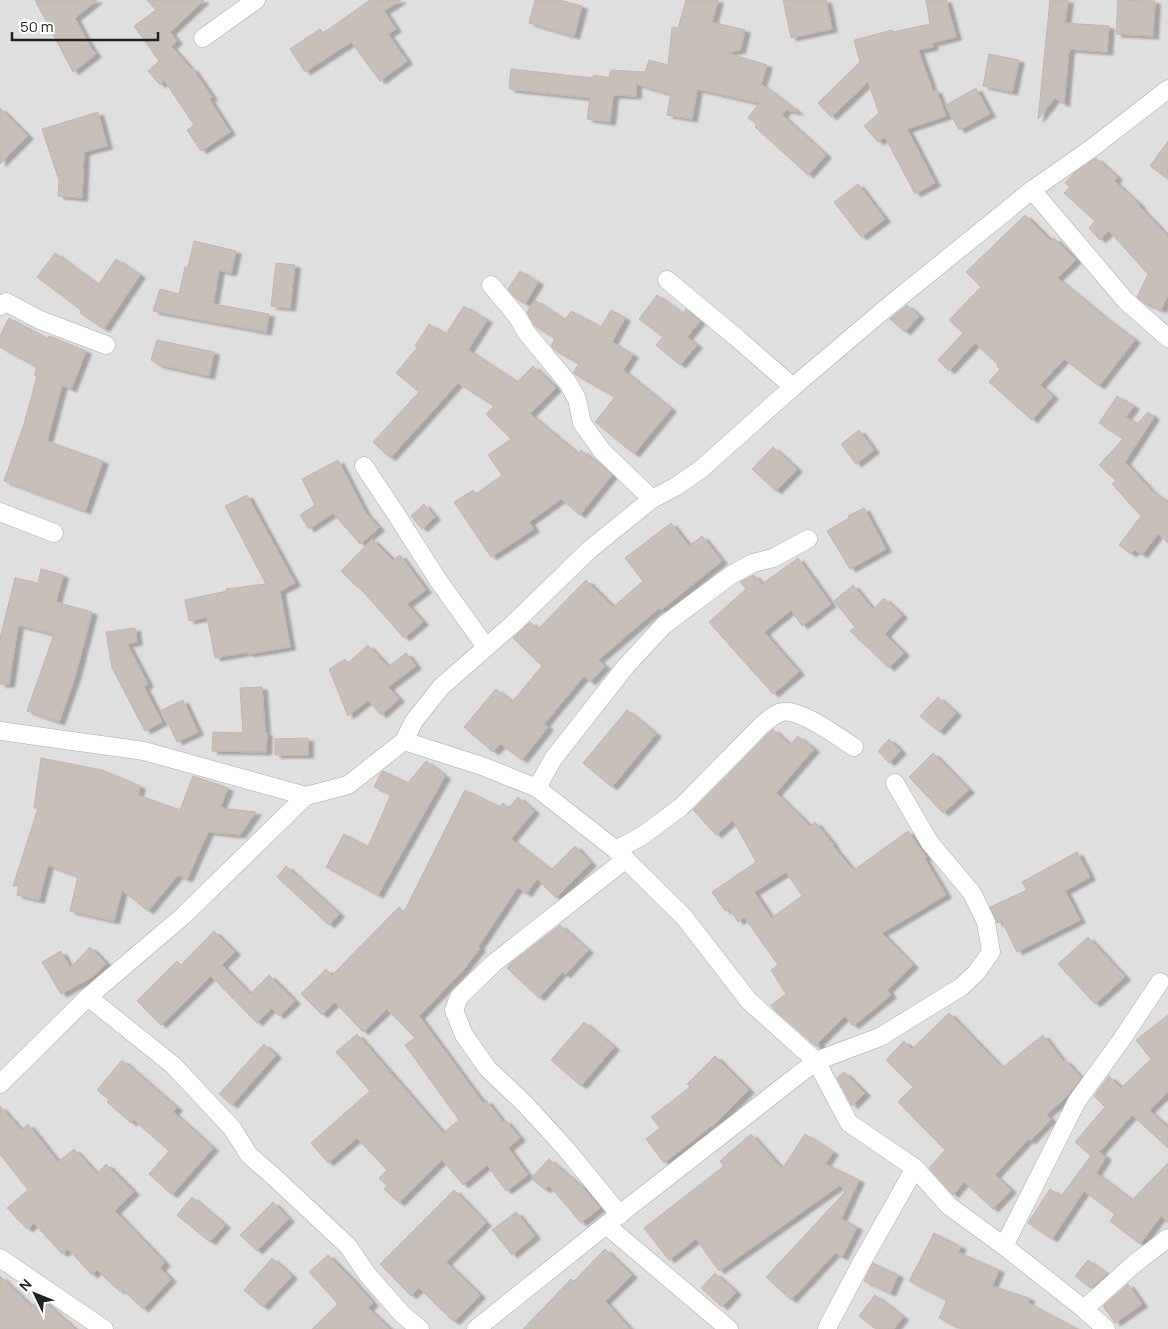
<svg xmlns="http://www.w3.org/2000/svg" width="1168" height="1329" font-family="Manrope,sans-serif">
<defs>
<filter id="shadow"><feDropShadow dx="5.5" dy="3" stdDeviation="1" flood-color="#0004"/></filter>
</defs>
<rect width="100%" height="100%" fill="#f2efe9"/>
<!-- residential -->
<rect fill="#e0dfdf" x="0" y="0" width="1168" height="1329"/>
<!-- building -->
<g fill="#c7bfb8" stroke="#c4b6ab" fill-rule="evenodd" filter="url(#shadow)">
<polygon points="35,0 97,0 75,18 91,48 96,54 73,72"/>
<polygon points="147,0 204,0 170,32 177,41 171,46 191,69 192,68 212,97 209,99 230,132 201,151 187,130 194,125 164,80 160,85 148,71 159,61 134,26 156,10"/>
<polygon points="370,0 401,0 384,11 396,29 388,34 407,61 380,81 351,42 305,72 290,49 320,29 323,33"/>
<polygon points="535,0 559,0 582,6 574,36 529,23"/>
<polygon points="686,0 718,0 712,22 745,30 740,50 727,53 767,65 761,84 798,112 786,110 782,115 826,155 808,175 755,127 757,124 748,118 759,103 697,89 692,119 667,115 671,94 636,84 636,96 613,95 610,122 587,119 590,98 509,89 511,69 593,78 593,75 612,78 609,77 611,70 645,72 649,60 668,65 672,27 678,28"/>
<polygon points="783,0 826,0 832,29 791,38"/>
<polygon points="926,0 946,0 956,37 932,43 933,47 918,50 933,91 936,90 946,116 907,129 935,183 915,194 885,137 878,142 864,126 879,113 868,82 831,117 818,103 860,62 854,40 892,30 893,32 930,24"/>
<polygon points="1050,0 1068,0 1065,23 1109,26 1107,52 1069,49 1064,104 1055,98 1038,119"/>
<polygon points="1118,0 1155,1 1153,36 1116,34"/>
<polygon points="989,54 1019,60 1012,92 983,86"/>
<polygon points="976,88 990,114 959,130 946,105"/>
<polygon points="0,108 28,136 0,164"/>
<polygon points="98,112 107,146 84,152 82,198 58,196 59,180 42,129"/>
<polygon points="1168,141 1168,179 1150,166"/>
<polygon points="1096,158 1117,177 1114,181 1140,205 1139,206 1168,237 1168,295 1161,310 1144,303 1137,297 1148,274 1109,231 1100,240 1089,228 1095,221 1064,193 1070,187 1065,183 1074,173"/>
<polygon points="858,184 885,219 861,237 834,202"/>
<polygon points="1025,215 1051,241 1054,238 1076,260 1057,278 1103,316 1135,340 1099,386 1064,359 1040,385 1053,396 1032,420 989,382 1000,369 997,366 998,365 975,343 949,371 938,360 963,333 949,320 981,287 966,272"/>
<polygon points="194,241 236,251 231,273 219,270 213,304 269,314 266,332 153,311 160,289 179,294 185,267 188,267"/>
<polygon points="55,253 98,285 116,259 140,275 104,329 80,313 81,310 37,277"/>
<polygon points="276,263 295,265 290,308 271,306"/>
<polygon points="520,271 538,282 525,304 516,298 508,289"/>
<polygon points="657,295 683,314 686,309 700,321 687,337 697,345 680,365 656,345 663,337 639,319"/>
<polygon points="535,300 565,320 571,311 601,327 611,310 625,318 612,342 633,355 623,370 671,409 634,454 595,422 615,397 573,373 579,364 555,350 551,346 555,339 534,325 527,312"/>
<polygon points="907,305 919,316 905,332 890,319"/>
<polygon points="464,306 487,320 468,350 517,382 533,366 556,388 530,414 578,454 581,450 612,475 580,515 561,499 529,522 534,529 491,557 454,502 473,490 476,494 502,475 488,455 511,439 486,414 494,406 458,383 390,458 373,442 419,392 396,373 418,347 415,346 429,324 446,334"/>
<polygon points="9,318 48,339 49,336 86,351 71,389 62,385 47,441 103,461 85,511 4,481 24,424 37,376 34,375 37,367 0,347 0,336"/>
<polygon points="157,340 214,352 209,376 159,365 151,360"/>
<polygon points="1117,396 1134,406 1126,417 1137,424 1148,412 1154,417 1125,462 1152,491 1168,503 1168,543 1158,534 1142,555 1135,550 1131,554 1119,545 1141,516 1112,484 1116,481 1099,465 1123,439 1099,423"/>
<polygon points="859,430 874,450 856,464 841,444"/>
<polygon points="773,447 797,469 776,491 752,469"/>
<polygon points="338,460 365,512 379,528 360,544 333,513 309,529 300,515 315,505 302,479"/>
<polygon points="247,495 295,583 280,591 290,647 248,654 248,652 215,658 207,617 189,621 185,600 227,591 226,589 266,584 225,506"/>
<polygon points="424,504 435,517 422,529 411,516"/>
<polygon points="864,508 886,549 850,569 827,531 849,518 848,516"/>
<polygon points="671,523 689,546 702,536 722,561 661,610 659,608 598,660 605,666 590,682 584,676 544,724 548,727 522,760 501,744 493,752 464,727 496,689 512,702 542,666 513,638 530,622 538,629 586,580 613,607 643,581 625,558"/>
<polygon points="372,539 393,560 400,555 426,590 407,604 423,622 404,638 358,586 357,587 341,571"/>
<polygon points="798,558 831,604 802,626 791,610 764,632 799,672 773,694 709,622 746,589 740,582 754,575 762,584"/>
<polygon points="41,569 63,575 56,602 92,612 75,677 59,722 27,711 54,634 18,625 9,684 0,684 0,638 15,578 38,583"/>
<polygon points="853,585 873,610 884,598 902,615 885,634 904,653 889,668 850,631 855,627 834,601"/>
<polygon points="135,628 137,642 127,644 148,684 144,687 162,722 145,731 112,668 106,632"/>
<polygon points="368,645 388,667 406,653 416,666 388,687 399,699 381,715 368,700 348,716 329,669 345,659 348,663"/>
<polygon points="262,687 265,733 267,733 266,752 212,751 213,732 243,733 240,688"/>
<polygon points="938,697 956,713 939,732 920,716"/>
<polygon points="183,700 198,732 177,742 162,710"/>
<polygon points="627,710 656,734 612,787 583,763"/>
<path d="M773,729L790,745L798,736L814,749L776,793L810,826L815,822L834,845L833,846L851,868L852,867L854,870L908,831L926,857L924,858L946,895L882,933L913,965L887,990L891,995L853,1026L845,1016L818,1043L820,1045L817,1047L776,1011L771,1005L786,994L771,970L778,965L744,917L738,922L729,908L725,911L712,892L756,862L733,820L716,835L693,810ZM786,872L802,896L771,918L754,892Z"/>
<polygon points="308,738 308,755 275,755 275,739"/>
<polygon points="889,739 901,751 889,763 878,751"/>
<polygon points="933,753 969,790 943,813 909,777"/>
<polygon points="41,758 102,770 140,786 138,795 180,810 193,776 228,788 220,808 256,812 240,835 208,832 187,879 178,875 148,911 122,890 114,921 70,911 78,876 48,865 39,900 17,895 19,886 13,886 38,808 34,808"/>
<polygon points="426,761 445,776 378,895 326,867 344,834 368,847 391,794 374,787 381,773 383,771 408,783"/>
<polygon points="465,790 500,807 503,803 509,808 518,797 534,811 511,839 551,870 575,846 591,863 556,898 537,879 526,894 518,887 478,947 480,948 464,969 419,1016 483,1103 486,1100 503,1122 505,1120 520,1138 508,1148 528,1175 506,1191 487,1165 463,1185 442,1160 399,1203 384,1189 387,1186 379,1178 387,1170 357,1138 328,1163 311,1143 370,1091 336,1052 357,1034 443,1133 459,1120 405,1045 415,1038 387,1009 363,1032 335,1002 322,1015 301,994 326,969 332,975 399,907 404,912"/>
<polygon points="1077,852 1090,877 1065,891 1080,920 1017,952 1002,921 997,923 990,907 1027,890 1022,882"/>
<polygon points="286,866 339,914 329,925 277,877"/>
<polygon points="560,925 588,950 565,975 562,972 539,998 507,968 511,963"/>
<polygon points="214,931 235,952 222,965 250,994 269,975 295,1001 279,1016 271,1008 257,1023 211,976 161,1025 137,1001 177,961 181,965"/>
<polygon points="1088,937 1125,977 1095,1004 1058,964"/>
<polygon points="90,947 106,963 94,976 61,994 42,962 61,951 70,968"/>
<polygon points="949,1013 1000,1066 1001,1065 1003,1067 1043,1035 1063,1061 1065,1060 1081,1078 1067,1096 1046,1115 1051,1119 1030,1141 1028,1139 995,1175 1011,1190 993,1209 964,1182 953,1195 929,1168 945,1150 898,1102 913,1087 886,1060 904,1041 912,1049"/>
<polygon points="1168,1015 1168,1092 1149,1110 1168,1128 1168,1148 1132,1115 1099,1152 1106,1157 1096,1173 1132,1200 1168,1163 1168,1223 1161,1216 1140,1244 1110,1221 1115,1214 1084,1191 1052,1239 1028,1223 1050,1189 1061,1196 1091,1156 1075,1142 1105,1107 1094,1096 1109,1076 1121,1088 1151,1059 1136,1040"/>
<polygon points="584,1022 614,1047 581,1086 551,1060"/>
<polygon points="264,1044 276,1055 232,1105 219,1094"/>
<polygon points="715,1056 749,1090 712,1127 711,1126 664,1163 646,1139 660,1128 651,1117 690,1087 687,1084"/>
<polygon points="122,1060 177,1108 173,1112 213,1148 172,1195 149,1174 169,1151 134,1120 131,1123 107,1102 109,1100 97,1090"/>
<polygon points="844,1072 865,1093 852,1106 837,1078"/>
<polygon points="0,1106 21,1130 28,1124 58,1162 74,1149 97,1174 106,1164 134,1192 115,1211 165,1263 160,1268 171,1279 143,1309 122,1289 119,1291 97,1270 92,1275 68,1249 62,1254 34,1223 27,1229 7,1208 28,1190 0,1154"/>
<polygon points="751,1134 782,1169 805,1134 833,1152 825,1164 859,1180 841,1219 857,1227 842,1257 835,1253 791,1300 766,1277 845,1192 840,1185 719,1271 696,1239 669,1260 644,1228 724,1166 720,1161"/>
<polygon points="549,1159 578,1184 579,1183 600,1208 581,1223 549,1185 545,1190 531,1178"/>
<polygon points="454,1190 486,1223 446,1262 480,1295 454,1322 419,1288 411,1296 380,1264"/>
<polygon points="192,1197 225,1225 210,1242 177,1215"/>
<polygon points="273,1202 289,1219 257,1251 240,1235"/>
<polygon points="516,1212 535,1236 512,1255 492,1230"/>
<polygon points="934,1233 961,1247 958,1252 999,1270 992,1286 1029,1298 1028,1303 1077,1329 962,1329 939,1318 947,1300 909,1281"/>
<polygon points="605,1249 632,1275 605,1301 630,1329 523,1329 571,1279 574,1281"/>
<polygon points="328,1255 348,1275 373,1303 368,1308 390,1329 312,1329 338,1304 309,1272"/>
<polygon points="272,1258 292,1276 263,1307 244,1290"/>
<polygon points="1088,1260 1107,1274 1091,1288 1075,1276"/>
<polygon points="873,1263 898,1275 890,1293 864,1281"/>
<polygon points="715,1273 736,1292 722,1307 701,1288"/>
<polygon points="0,1276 32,1307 40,1298 75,1329 0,1329"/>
<polygon points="1128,1284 1142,1304 1115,1323 1103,1306"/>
<polygon points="875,1295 903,1317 894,1329 876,1329 859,1316"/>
</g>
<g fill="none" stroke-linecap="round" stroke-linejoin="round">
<!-- minor casing -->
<g stroke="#a9a9a9" stroke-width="19">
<g id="minor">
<polyline points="203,38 256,0"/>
<polyline points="1032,190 1125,300 1168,338"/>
<polyline points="667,280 737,338 793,387"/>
<polyline points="491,285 517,316 526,332 568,383 577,399 582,423 602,451 652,499"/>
<polyline points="0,306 6,302 40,320 106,345"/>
<polyline points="364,466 394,511 438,580 486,647"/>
<polyline points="0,512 54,533"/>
<polyline points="0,731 144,751 306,796"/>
<polyline points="404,741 482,766 537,788 616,850 684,917 749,1001 816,1061 849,1123 915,1168 949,1206 1004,1246 1084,1309 1106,1329"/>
<polyline points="537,788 553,759 626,666 664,625 731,575 753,563 773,558 808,539"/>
<path d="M616,850L642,836L681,807L762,725C768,720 774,714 782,712C800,708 838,737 854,747"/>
<polyline points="88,997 173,1065 232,1128 249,1155 272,1175 348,1246 367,1274 402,1314 420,1329"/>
<polyline points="0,1084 88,997 183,916 306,796 348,785 404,741 414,721 441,687 513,624 589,550 652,499 675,487 700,470 793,387 885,309 1032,190 1092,148 1168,89"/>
<polyline points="620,1215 566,1149 525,1104 488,1069 464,1035 454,1010 459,997 494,963 626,859"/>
<polyline points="606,1225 729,1329"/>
<polyline points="1004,1246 1077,1101 1122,1039 1160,982"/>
<polyline points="0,1258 104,1329"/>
<polyline points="1084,1309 1133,1265 1168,1238"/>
<polyline points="476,1329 606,1225 816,1061 880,1037 961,987 976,973 991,952 986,922 972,893 930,843 895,783"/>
<polyline points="827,1329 828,1326 863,1260 915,1168"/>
</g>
</g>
<!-- minor -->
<use href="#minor" stroke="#fff" stroke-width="18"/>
</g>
<!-- north arrow -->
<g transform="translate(35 1294) rotate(313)" stroke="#ffffff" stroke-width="4" paint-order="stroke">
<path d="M0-4L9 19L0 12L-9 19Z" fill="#222222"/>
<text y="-8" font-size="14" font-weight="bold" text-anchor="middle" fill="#222222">N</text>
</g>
<!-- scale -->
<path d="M12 32v8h146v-8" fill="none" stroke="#222222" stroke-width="2.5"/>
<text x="20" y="32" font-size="15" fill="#222222" stroke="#ffffff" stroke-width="4" paint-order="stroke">50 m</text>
</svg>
